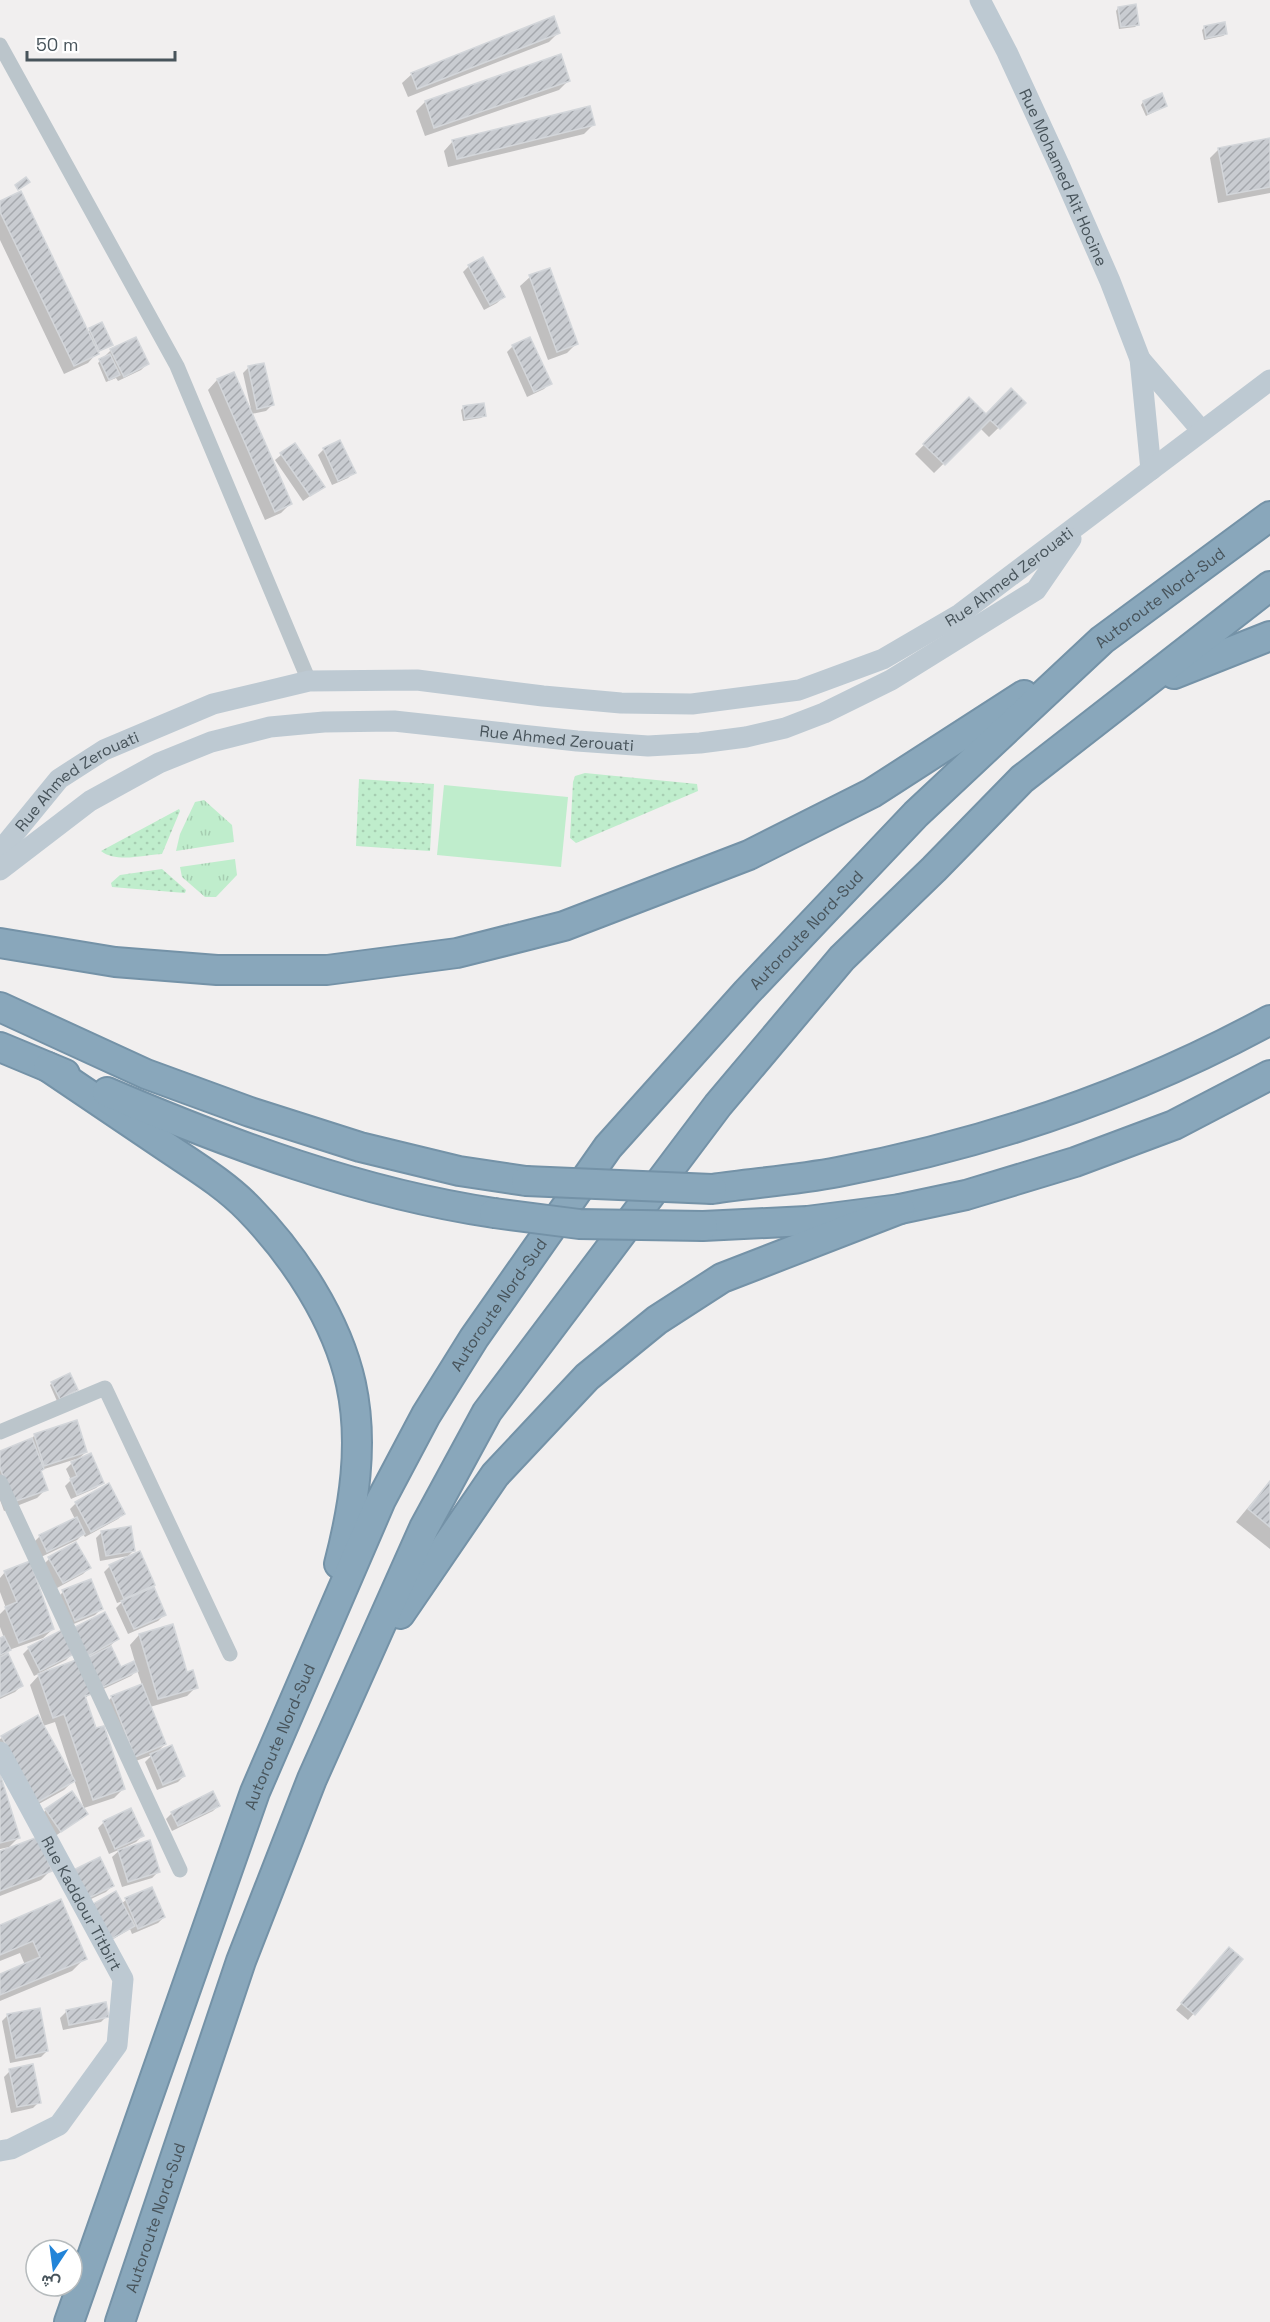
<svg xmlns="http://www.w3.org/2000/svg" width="1270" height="2322" font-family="'Space Grotesk',Vazirmatn,sans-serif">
<defs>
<pattern id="grass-tufts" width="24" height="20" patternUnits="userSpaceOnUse" patternTransform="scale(1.5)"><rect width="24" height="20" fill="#bfedcc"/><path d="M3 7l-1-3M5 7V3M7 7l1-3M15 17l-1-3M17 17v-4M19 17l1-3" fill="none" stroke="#a6cdb1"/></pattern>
<pattern id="park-dots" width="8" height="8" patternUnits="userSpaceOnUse" patternTransform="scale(1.5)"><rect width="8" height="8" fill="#bfedcc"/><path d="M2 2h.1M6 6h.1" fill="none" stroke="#a6cdb1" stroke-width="1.8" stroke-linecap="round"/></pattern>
<pattern id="building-hatch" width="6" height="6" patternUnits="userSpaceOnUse" patternTransform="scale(1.5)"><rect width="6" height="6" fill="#c9ccd1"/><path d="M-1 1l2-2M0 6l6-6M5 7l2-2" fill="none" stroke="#a5a8ad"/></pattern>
</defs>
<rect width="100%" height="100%" fill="#f1efef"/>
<!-- grass -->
<g fill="url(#grass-tufts)">
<polygon points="204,800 232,825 234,842 176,851 180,834 195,802"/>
<polygon points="235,859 237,875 216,897 205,897 182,877 180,867"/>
</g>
<!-- park -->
<g fill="url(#park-dots)">
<polygon points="585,773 697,784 698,791 576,843 570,838 573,782 575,776"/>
<polygon points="359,779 434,784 430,851 356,846"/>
<path d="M179,809L180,811L162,854C144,855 116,863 101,851Z"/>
<polygon points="162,869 186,890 185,893 112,887 111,883 120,875"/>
</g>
<!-- pitch -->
<polygon fill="#bfedcc" points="444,785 568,797 561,867 437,855"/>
<!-- shadow -->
<g fill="#0003" fill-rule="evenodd">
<polygon points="1118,8 1138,24 1135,27 1119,29 1116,11"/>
<polygon points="1205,27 1226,34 1223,36 1204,40 1202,30"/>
<polygon points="559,32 549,42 408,97 402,83 412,74"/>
<polygon points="568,81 559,90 425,136 416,111 425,102"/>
<polygon points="1143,102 1166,106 1146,116 1141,105"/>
<polygon points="593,125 584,134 448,167 444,151 453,141"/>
<polygon points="1270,140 1270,193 1218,203 1210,158 1219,149"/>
<polygon points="0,203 87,332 102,324 111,344 97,353 88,363 64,374 0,240"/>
<polygon points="469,266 503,297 497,303 484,310 463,272"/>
<polygon points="549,270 576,344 567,353 548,360 520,286 530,277"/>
<polygon points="513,346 550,383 544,389 527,397 507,352"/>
<polygon points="111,350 147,364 141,370 118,381 116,378 106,382 98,363"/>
<polygon points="249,367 272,405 266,411 251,414 290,504 281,513 265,520 208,390 217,380 233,374 251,409 243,373"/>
<polygon points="969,399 986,416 1024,403 989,437 980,428 934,473 915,454"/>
<polygon points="464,407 484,416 481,418 463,421 461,410"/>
<polygon points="340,442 354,472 348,478 332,485 318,455 324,449"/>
<polygon points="281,455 323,487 303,501 275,460"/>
<polygon points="52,1383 77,1390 57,1401 50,1385"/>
<polygon points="35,1435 86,1452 77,1460 102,1482 96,1488 71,1499 65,1486 71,1480 66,1469 76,1459 41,1470 39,1472 46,1489 37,1498 4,1511 0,1500 0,1452 29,1441"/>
<polygon points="1270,1481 1270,1549 1236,1522"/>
<polygon points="76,1503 124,1513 118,1519 85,1537 83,1534 77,1540 41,1557 34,1542 40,1536 75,1519 70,1509"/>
<polygon points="102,1532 134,1550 128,1556 100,1561 96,1538"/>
<polygon points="49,1559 89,1568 83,1574 57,1588 43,1565"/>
<polygon points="110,1566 153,1584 145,1592 164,1615 158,1621 128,1634 116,1608 123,1601 117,1603 104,1572"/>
<polygon points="5,1572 53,1629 43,1638 9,1650 2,1657 21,1686 15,1692 0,1699 0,1639 4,1638 0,1627 0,1614 6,1608 0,1592 0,1578"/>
<polygon points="63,1592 101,1609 95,1615 69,1626 57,1598"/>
<polygon points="68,1635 117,1639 110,1646 120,1669 135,1662 130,1645 139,1635 186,1673 196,1687 187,1696 150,1707 165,1744 155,1754 184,1776 178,1782 157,1790 145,1762 152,1755 125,1765 102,1707 111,1698 142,1685 137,1670 131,1676 95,1693 90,1657 81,1661"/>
<polygon points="29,1648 72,1654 66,1660 34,1676 23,1654"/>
<path d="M40,1674L90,1694L84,1699L95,1730L124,1788L114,1798L84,1808L74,1780L64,1790L28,1810L0,1760V1739L38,1717L43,1723L30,1685ZM55,1722L73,1777L72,1778L43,1726Z"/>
<polygon points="0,1779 18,1838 9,1847 0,1849"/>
<polygon points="219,1805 213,1811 172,1831 166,1819 172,1813"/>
<polygon points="46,1810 86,1814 54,1837 40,1816"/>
<polygon points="104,1822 142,1836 136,1842 123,1848 158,1872 152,1878 122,1887 112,1857 121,1849 109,1854 98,1828"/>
<polygon points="0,1853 50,1871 41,1880 0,1896"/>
<polygon points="64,1879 112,1886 106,1892 76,1906"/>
<polygon points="126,1900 164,1917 158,1923 132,1934 130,1929 100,1947 121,1904"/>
<polygon points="0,1926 85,1958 72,1971 0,2001 0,1975 25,1965 20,1953 0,1961"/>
<polygon points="1223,1955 1241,1960 1188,2020 1176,2010"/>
<polygon points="66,2012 107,2016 101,2022 63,2030 60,2018"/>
<polygon points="8,2015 47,2051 41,2057 10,2063 2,2021"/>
<polygon points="10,2071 39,2102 33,2108 11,2113 4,2077"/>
</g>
<!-- building -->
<g fill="url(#building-hatch)" stroke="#d3d6da" stroke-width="1.5">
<polygon points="1136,4 1139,25 1121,27 1118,7"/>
<polygon points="554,16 560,33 417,89 411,73"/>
<polygon points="1225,22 1227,34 1206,38 1204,26"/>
<polygon points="561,54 570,81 434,128 425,101"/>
<polygon points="1162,93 1167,106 1148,114 1143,101"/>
<polygon points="590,106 595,125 457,159 452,140"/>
<polygon points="1270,138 1270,187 1227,195 1218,148"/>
<polygon points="26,177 30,182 18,190 15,185"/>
<polygon points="21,191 99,354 74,366 0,212 0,201"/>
<polygon points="483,257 505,297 490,305 468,265"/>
<polygon points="550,268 578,344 557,352 529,275"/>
<polygon points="102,322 113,345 99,351 89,328"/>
<polygon points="136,337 149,364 124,377 110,349"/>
<polygon points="530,337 552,384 534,392 512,345"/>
<polygon points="110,354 120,375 109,380 99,359"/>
<polygon points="264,363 274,405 257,409 248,366"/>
<polygon points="234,372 292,504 275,512 217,379"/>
<polygon points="1011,388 1026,403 1000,429 990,420 945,465 923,444 969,397 986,414"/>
<polygon points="484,403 486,416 465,419 463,406"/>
<polygon points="340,440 356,473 338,481 323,448"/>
<polygon points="295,443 325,487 310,496 280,453"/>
<polygon points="70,1373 78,1390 60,1399 51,1382"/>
<polygon points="77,1420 87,1452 44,1466 34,1434"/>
<polygon points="32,1438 44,1469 41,1471 48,1490 13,1502 0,1468 0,1451"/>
<polygon points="91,1453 104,1483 77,1495 70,1479 77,1476 71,1462"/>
<polygon points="1270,1481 1270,1527 1248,1509"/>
<polygon points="109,1483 125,1514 91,1532 75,1502"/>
<polygon points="77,1517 85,1534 47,1552 39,1535"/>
<polygon points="131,1526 135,1551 106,1556 101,1531"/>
<polygon points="76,1542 91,1568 63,1583 48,1557"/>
<polygon points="140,1551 155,1585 124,1599 109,1565"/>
<polygon points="30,1561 54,1629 19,1643 5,1607 17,1602 4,1571"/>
<polygon points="91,1579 103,1609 75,1621 62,1590"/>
<polygon points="154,1587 166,1615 134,1629 121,1601"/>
<polygon points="105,1612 119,1639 88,1656 73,1628"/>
<polygon points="173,1624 187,1672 193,1670 198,1688 158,1699 139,1634"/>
<polygon points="62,1630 74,1654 40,1671 28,1647"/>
<polygon points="4,1636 11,1650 0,1655 0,1638"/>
<polygon points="111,1646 121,1667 134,1661 138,1671 101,1688 87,1658"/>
<polygon points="8,1653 23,1686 0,1697 0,1657"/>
<polygon points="76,1660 92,1694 85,1696 96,1728 104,1726 125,1789 93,1800 64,1714 53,1718 38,1674"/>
<polygon points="142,1684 166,1744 135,1757 111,1696"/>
<polygon points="38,1715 75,1781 38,1802 1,1736"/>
<polygon points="172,1745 185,1776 163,1785 150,1754"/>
<polygon points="0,1774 20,1838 0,1843"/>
<polygon points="72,1791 88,1814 61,1832 45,1809"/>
<polygon points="213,1791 220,1806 178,1826 171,1812"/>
<polygon points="131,1808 144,1836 115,1849 103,1821"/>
<polygon points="38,1837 52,1871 0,1891 0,1851"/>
<polygon points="150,1840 160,1872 128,1882 118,1850"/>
<polygon points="100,1857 114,1886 82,1901 69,1872"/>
<polygon points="152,1887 165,1917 138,1929 125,1898"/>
<polygon points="116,1891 135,1926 106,1942 86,1908"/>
<polygon points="61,1899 87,1959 0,1995 0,1974 40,1957 33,1941 0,1955 0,1925"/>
<polygon points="1229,1947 1243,1959 1195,2015 1181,2003"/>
<polygon points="106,2002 109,2017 69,2025 66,2010"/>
<polygon points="40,2008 48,2051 16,2058 7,2014"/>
<polygon points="33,2064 41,2103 17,2107 9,2069"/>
</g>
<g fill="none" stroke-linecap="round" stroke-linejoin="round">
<!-- highway casing -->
<g stroke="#7492a7" stroke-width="32">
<g id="highway">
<polyline points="1174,674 1270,636"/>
<polyline points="0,943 115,962 217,970 327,970 457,953 564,926 749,855 872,793 1024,695"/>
<polyline points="0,1007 146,1074 250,1112 360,1147 459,1171 526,1181"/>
<polyline points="0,1047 65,1074"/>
<path d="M48,1067C87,1093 126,1120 165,1146C193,1165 225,1184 249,1209C294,1255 337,1320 351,1384C364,1444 354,1506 339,1564"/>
<path d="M107,1092C231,1145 360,1193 494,1213"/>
<path d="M712,1189C753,1183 796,1180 838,1172C990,1143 1134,1094 1270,1020"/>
<polyline points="703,1226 807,1221 900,1209 966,1195 1075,1162 1174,1125 1270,1075"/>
<polyline points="400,1614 495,1475 587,1377 657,1320 722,1278 900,1209"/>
<path id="s5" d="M69,2322L255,1792L381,1500L426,1415L474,1338L608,1147L747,992L916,814L1102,640L1270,516"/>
<path id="s6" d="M120,2322L241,1961L312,1779L424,1528L487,1412L718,1105L842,958L934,869L1022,779L1270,586"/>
</g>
</g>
<!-- street -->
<g stroke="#bbc5cb" stroke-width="15">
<polyline points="0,45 177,366 309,681"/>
<polyline points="0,1432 105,1388 230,1654"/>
<polyline points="0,1482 180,1870"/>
</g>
<!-- secondary -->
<g stroke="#bdc9d2" stroke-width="21">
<path id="s1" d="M980,0L1007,52L1060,167L1110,281L1140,359L1151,470"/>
<polyline points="1140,359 1202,431"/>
<path id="s2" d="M0,851L59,779L104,750L213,704L309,681L417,680L543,696L621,703L692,704L799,690L883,659L960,614L1270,380"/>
<path id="s3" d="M0,870L90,801L159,763L211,742L270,727L324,722L394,721L577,741L648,746L700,743L746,737L785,728L824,713L891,680L1036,590L1071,539"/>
<path id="s4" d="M0,1752L123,1979L117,2045L59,2125L11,2149L0,2151"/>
</g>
<!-- highway -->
<use href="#highway" stroke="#89a7bb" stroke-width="28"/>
<!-- highway-bridge casing -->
<g stroke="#7492a7" stroke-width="32" stroke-linecap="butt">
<g id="highway-bridge">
<polyline points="526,1181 712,1189"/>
<polyline points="494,1213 579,1224 703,1226"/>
</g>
</g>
<!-- highway-bridge -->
<use href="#highway-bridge" stroke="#89a7bb" stroke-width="28"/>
</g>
<g text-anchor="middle" stroke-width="6" stroke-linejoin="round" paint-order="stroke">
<!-- street labels -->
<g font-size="16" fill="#48545b" stroke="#fff">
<text dy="6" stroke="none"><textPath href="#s1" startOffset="196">Rue Mohamed Ait Hocine</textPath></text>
<text dy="6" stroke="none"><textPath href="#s2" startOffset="1096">Rue Ahmed Zerouati</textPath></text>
<text dy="6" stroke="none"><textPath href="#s5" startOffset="2080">Autoroute Nord-Sud</textPath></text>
<text dy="6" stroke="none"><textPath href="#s3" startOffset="597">Rue Ahmed Zerouati</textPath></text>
<text dy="6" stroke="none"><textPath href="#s2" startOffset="106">Rue Ahmed Zerouati</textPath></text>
<text dy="6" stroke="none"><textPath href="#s5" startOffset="1594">Autoroute Nord-Sud</textPath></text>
<text dy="6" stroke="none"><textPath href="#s5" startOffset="1108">Autoroute Nord-Sud</textPath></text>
<text dy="6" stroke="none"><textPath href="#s5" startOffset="622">Autoroute Nord-Sud</textPath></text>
<text dy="6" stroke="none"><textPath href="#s4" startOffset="172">Rue Kaddour Titbirt</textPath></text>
<text dy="6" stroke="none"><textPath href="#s6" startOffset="110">Autoroute Nord-Sud</textPath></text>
</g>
</g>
<!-- north arrow -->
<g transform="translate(54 2268) rotate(193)"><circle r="28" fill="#ffffff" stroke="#b6bbbd" stroke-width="1.5"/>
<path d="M0-4.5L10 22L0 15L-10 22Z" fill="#2284d8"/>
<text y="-9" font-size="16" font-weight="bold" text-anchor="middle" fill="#48545b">ش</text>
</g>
<!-- scale -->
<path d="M27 51v9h148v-9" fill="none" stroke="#48545b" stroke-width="3"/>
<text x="36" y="51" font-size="18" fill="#48545b" stroke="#ffffff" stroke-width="4.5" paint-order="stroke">50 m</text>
</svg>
